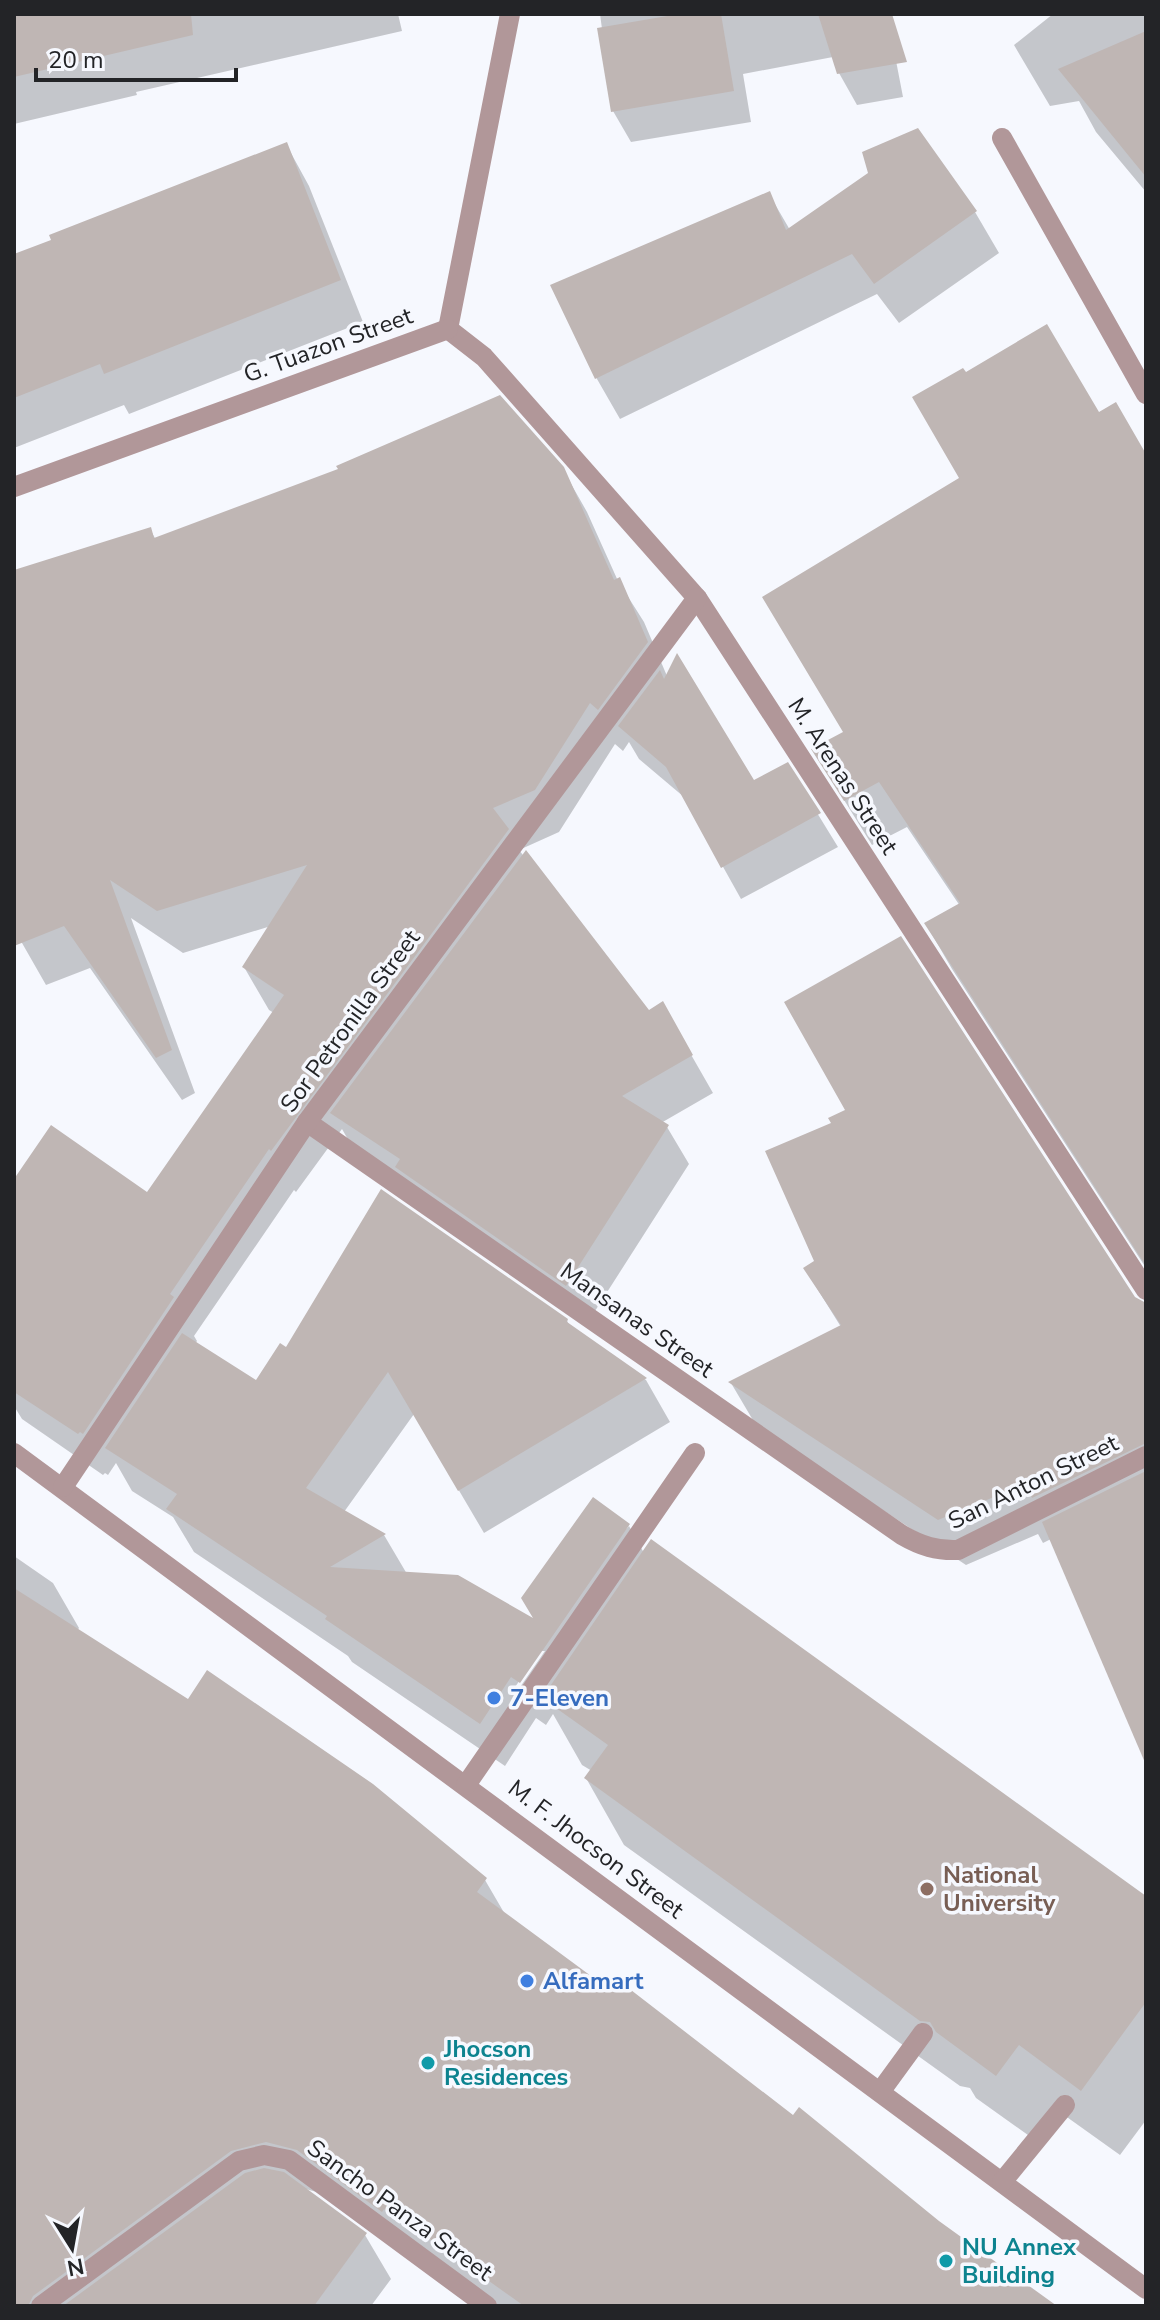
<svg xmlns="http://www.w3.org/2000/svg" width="1160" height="2320" font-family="'Nunito Sans',sans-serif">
<rect width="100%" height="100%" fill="#f6f8fe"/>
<!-- shadow -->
<g fill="#0003" fill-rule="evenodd">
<polygon points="14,14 398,14 402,31 136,92 137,95 14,124"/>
<polygon points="600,14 887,14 903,97 857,105 839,73 833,57 743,74 751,122 631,142 613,111"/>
<polygon points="1053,14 1146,14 1146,192 1096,132 1079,101 1050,106 1014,45"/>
<polygon points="286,144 309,186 363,322 129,414 124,405 14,448 14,256"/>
<polygon points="871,174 975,212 999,253 899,323 877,294 620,419 597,379 553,286 769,194 790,230"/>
<polygon points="965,375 1098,415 1146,458 1146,1268 952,969 926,924 960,906 907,827 872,845 813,750 845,733 961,478"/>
<path d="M562,468L587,512L618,581L644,622L667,676L753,782L787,764L838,847L741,899L684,797L639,759L629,742L623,751L615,744L559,832L519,850L648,1012L662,1004L713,1093L661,1123L667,1127L689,1164L588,1322L354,1150L342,1129L296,1192L294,1190L194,1336L197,1341L195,1344L256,1383L286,1350L567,1321L571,1328L646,1380L670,1422L484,1533L414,1414L344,1512L384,1535L407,1574L538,1623L629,1526L644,1553L1146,1898V2120L1120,2155L1057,2110L1035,2140L976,2098L970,2088L960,2086L624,1845L586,1778L592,1771L582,1765L553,1714L546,1725L536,1718L505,1766L352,1662L348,1656L194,1552L173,1517L132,1491L116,1463L108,1475L105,1473L103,1475L22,1419L14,1406V1182L148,1195L274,1013L269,1010L244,967L271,926L183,953L131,918L195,1093L182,1100L90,968L46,985L22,943L14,920V572L150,529L156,540ZM540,1651H545L516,1693L513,1690Z"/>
<polygon points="805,1269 1134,1299 1146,1304 1146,1759 1051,1539 1043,1543 1038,1534 966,1565 757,1427 731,1383 841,1327"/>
<polygon points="14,1556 53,1583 79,1628 77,1631 188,1701 485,1880 506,1916 611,1993 794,2118 1054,2306 490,2306 324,2194 302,2188 365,2235 391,2279 371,2306 14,2306"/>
</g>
<!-- building -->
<g fill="#bfb6b4">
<polygon points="14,14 191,14 193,35 14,77"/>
<polygon points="679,14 721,14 734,91 611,112 597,28"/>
<polygon points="818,14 892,14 907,62 837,74"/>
<polygon points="1146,31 1146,177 1058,69"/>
<polygon points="918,128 977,211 874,284 852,254 595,379 550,285 770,191 786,230 868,173 862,152"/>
<polygon points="287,142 341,280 104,374 100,364 14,398 14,254 51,240 49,235"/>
<polygon points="1047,324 1099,412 1116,402 1146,454 1146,1266 924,923 960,903 879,782 844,801 811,749 843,732 762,597 959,478 912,397 963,368 966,372"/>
<polygon points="500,395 564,467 614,580 620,577 648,642 598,710 590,703 535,790 493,808 509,829 271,1151 269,1149 170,1294 174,1297 83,1434 80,1432 78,1434 14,1392 14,1179 51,1125 147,1192 284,995 242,967 307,865 157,911 110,880 172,1050 156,1058 64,926 14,946 14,570 151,527 154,538 338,469 336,466"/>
<polygon points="677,653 754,780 788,762 821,813 721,868 666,767 618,726 660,670 664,679"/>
<polygon points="526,850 649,1010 663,1001 693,1055 622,1096 669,1125 566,1286 395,1167 400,1159 330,1113"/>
<polygon points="901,936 1135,1297 1146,1303 1146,1443 1032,1498 1029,1491 1015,1498 1011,1490 938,1520 728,1382 841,1325 803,1268 814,1261 765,1151 831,1123 828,1118 845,1110 784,1002"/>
<polygon points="381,1189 568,1319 567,1322 647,1378 458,1491 388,1372 306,1488 386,1534 330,1567 458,1575 533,1618 521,1598 593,1497 630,1524 520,1683 511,1677 480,1724 325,1619 327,1616 166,1509 177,1494 105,1448 182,1333 256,1380 280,1343 286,1347"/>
<polygon points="1146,1471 1146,1765 1042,1522"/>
<polygon points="651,1539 1146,1896 1146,2002 1081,2091 1019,2045 996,2076 936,2032 930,2022 920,2021 584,1778 608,1745 542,1698"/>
<polygon points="14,1588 188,1699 207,1670 373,1784 487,1878 477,1892 610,1990 618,1980 793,2115 799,2107 939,2221 1057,2306 524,2306 423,2234 421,2237 384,2209 382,2212 297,2150 266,2142 231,2151 33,2296 28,2306 14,2306"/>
<polygon points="264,2168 284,2172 367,2233 314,2306 63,2306 245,2173"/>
</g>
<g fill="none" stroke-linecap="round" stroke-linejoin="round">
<!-- minor -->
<g stroke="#b19799" stroke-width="20">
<polyline points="1002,138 1146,394"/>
<polyline points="448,329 484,357 697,598 1146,1290"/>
<polyline points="448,329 510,14"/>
<polyline points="14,487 448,329"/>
<path d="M307,1122L902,1535C921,1546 937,1551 958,1550L1146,1456"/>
<polyline points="14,1453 1146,2289"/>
<polyline points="63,1487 307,1122 697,598"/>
<polyline points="466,1785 695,1453"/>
<polyline points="880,2092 923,2033"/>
<polyline points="1002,2182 1065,2105"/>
<polyline points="41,2306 239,2161 264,2155 289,2160 487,2306"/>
</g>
</g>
<!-- markers -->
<g fill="#3f7fe0" stroke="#f6f8fe" stroke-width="3">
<circle cx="494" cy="1698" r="8"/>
<circle cx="527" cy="1981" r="8"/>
</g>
<circle fill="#8d6e63" stroke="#f6f8fe" stroke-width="3" cx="927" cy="1889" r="8"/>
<g fill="#0f9aa8" stroke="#f6f8fe" stroke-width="3">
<circle cx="428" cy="2063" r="8"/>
<circle cx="946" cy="2261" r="8"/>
</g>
<g text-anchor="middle" stroke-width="7" stroke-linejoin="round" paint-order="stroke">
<!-- street labels -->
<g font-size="24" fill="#232427" stroke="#f6f8fe">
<text transform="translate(328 345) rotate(-20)" y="8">G. Tuazon Street</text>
<text transform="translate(843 776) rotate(57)" y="8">M. Arenas Street</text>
<text transform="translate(350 1021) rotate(-54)" y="8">Sor Petronilla Street</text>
<text transform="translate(637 1320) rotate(35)" y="8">Mansanas Street</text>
<text transform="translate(1033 1482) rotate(-26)" y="8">San Anton Street</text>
<text transform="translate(596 1849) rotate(37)" y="8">M. F. Jhocson Street</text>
<text transform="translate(400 2210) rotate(36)" y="8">Sancho Panza Street</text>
</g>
<!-- shop labels -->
<g font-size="24" font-weight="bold" fill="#366cbe" stroke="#f6f8fe" text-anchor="start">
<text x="510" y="1706">7-Eleven</text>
<text x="543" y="1989">Alfamart</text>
</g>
<!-- education labels -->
<g font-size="24" font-weight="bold" fill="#785e54" stroke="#f6f8fe" text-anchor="start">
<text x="943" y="1883">National<tspan x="943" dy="28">University</tspan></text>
</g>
<!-- culture labels -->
<g font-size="24" font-weight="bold" fill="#0d838f" stroke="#f6f8fe" text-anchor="start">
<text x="444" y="2057">Jhocson<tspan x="444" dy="28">Residences</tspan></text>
<text x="962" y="2255">NU Annex<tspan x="962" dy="28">Building</tspan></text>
</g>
</g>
<!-- border -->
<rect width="1160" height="2320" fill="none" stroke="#232427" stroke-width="32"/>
<!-- north arrow -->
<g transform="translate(72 2248) rotate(169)" stroke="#f6f8fe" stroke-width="6" paint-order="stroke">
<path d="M0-6L14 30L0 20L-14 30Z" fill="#232427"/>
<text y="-12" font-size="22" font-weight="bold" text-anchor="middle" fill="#232427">N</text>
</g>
<!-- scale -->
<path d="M36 68v12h200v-12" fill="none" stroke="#232427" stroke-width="4"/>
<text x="48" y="68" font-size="24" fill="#232427" stroke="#f6f8fe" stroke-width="6" paint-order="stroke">20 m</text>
</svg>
